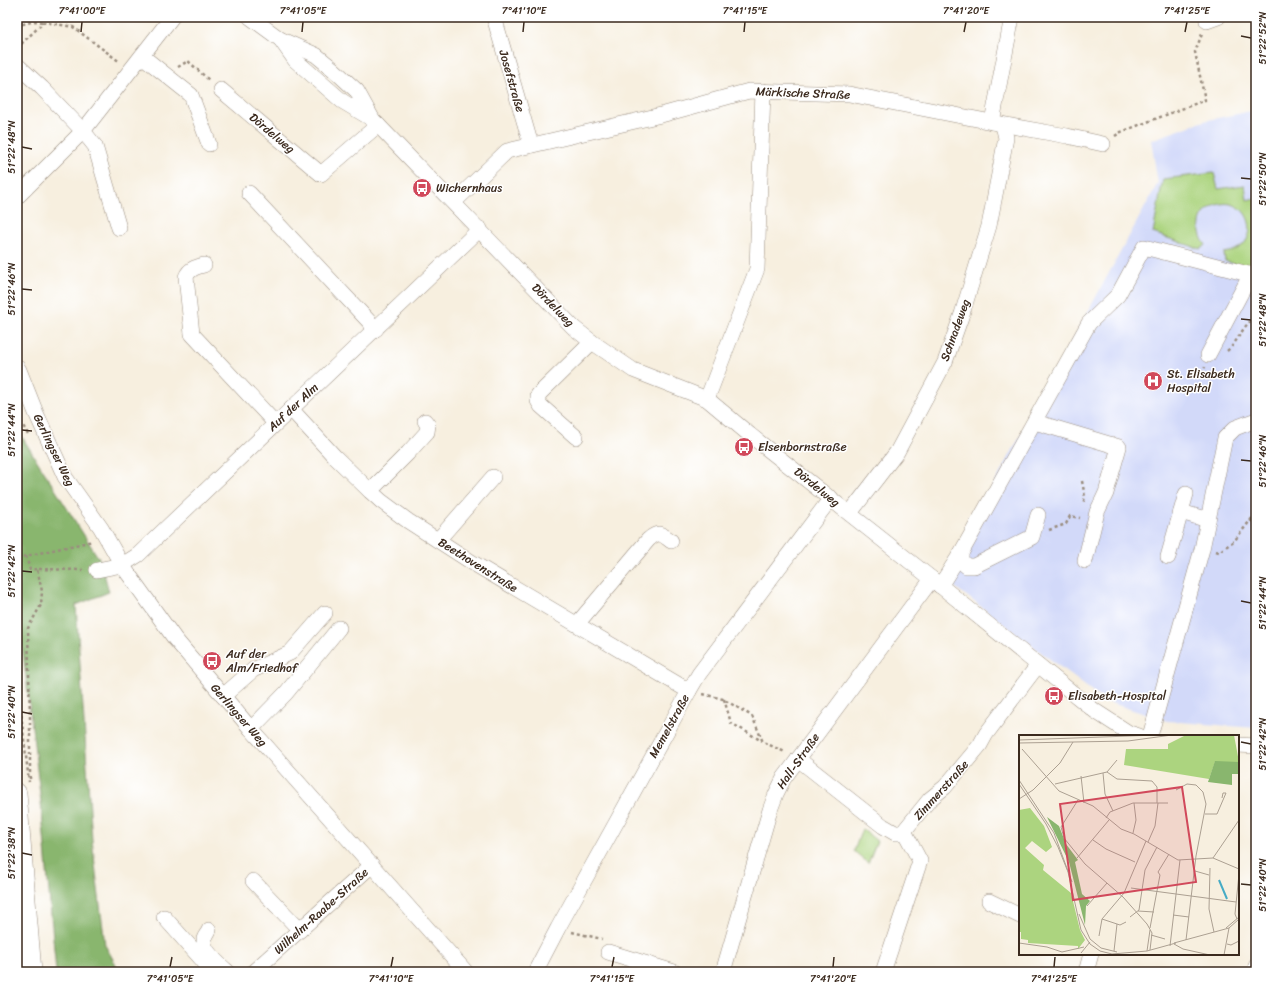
<svg xmlns="http://www.w3.org/2000/svg" width="1273" height="989" font-family="Sriracha,sans-serif">
<rect width="100%" height="100%" fill="#fff"/>
<filter id="ink" filterUnits="userSpaceOnUse"><feTurbulence type="fractalNoise" baseFrequency=".025" numOctaves="2"/><feDisplacementMap in="SourceGraphic" scale="8" xChannelSelector="R" yChannelSelector="G"/><feConvolveMatrix kernelMatrix="1 2 1 2 8 2 1 2 1" color-interpolation-filters="sRGB"/></filter>
<filter id="wash" filterUnits="userSpaceOnUse"><feTurbulence type="fractalNoise" baseFrequency=".012" numOctaves="4" result="noise"/><feDisplacementMap in="SourceGraphic" scale="16" xChannelSelector="R" yChannelSelector="G"/><feGaussianBlur stdDeviation="0.9" result="paint"/><feColorMatrix in="noise" values="0 0 0 0 0 0 0 0 0 0 0 0 0 0 0 0 0 1.4 0 .05"/><feComposite in="paint" operator="in"/></filter>
<g filter="url(#wash)">
<rect width="100%" height="100%" fill="#f7efdf"/>
<!-- built -->
<polygon fill="#d2d9f9" points="1256,110 1256,728 1167,721 1105,701 943,578 1158,183 1151,140 1204,121"/>
<!-- green -->
<g fill="#acd47f" stroke="#747f4e">
<path d="M1214,173L1218,189L1245,185L1247,200L1256,198V270L1225,261L1224,253C1267,247 1250,194 1217,205C1210,207 1204,212 1201,219C1198,228 1200,238 1206,245L1200,249L1153,233L1163,179Z"/>
<polygon points="862,829 877,841 868,863 854,851"/>
<polygon points="17,876 25,972 20,972 17,925"/>
</g>
<!-- forest -->
<polygon fill="#89b66e" stroke="#627046" points="17,429 101,562 109,592 76,605 92,840 105,945 120,972 56,972 41,802 17,603"/>
</g>
<g filter="url(#ink)">
<g fill="none" stroke-linecap="round" stroke-linejoin="round">
<!-- minor casing -->
<g stroke="#998c7e" stroke-width="16">
<g id="minor">
<polyline points="250,17 280,39 316,55 333,69 357,91 373,120 378,125 574,328 592,342 633,370 707,399 750,435 932,579 1095,711 1129,733 1139,736"/>
<polyline points="494,17 531,145"/>
<polyline points="1207,21 1218,17"/>
<polyline points="281,40 295,60 342,101 372,119"/>
<polyline points="142,56 191,95 209,144"/>
<polyline points="17,65 42,88 83,131 95,146 119,228"/>
<polyline points="221,90 321,174 378,125"/>
<polyline points="992,122 1012,17"/>
<polyline points="249,193 376,329"/>
<polyline points="17,197 83,131 172,17"/>
<polyline points="454,202 507,151 661,115 749,91 849,94 1017,127 1067,136 1103,144"/>
<path d="M204,265C196,267 189,269 186,277L192,334L275,423"/>
<polyline points="1208,355 1251,274"/>
<polyline points="17,367 19,370 36,413 65,477 101,528 122,565 175,639 251,729 466,972"/>
<polyline points="707,399 757,269 763,91"/>
<polyline points="291,409 335,457 370,491 381,501 408,521 473,563 689,691"/>
<polyline points="1035,422 1119,447 1106,493 1097,512 1085,561"/>
<polyline points="576,437 541,406 538,401 538,395 592,342"/>
<polyline points="370,491 408,453 427,432 428,425 425,421"/>
<polyline points="1181,512 1208,520"/>
<polyline points="850,513 897,452 945,362 962,314 989,226 1006,138 1003,125"/>
<polyline points="438,540 493,477"/>
<polyline points="961,553 961,560 966,566 974,566 1032,537 1038,515"/>
<polyline points="1168,557 1186,494"/>
<polyline points="97,570 122,565 138,555 480,229"/>
<polyline points="940,586 961,553 1089,323 1118,295 1144,247 1256,276"/>
<path d="M577,624L648,540C658,531 661,533 671,541"/>
<polyline points="223,696 253,670 290,653 325,613"/>
<polyline points="251,729 286,693 339,628"/>
<polyline points="1150,736 1202,549 1225,438 1235,428 1256,420"/>
<polyline points="1238,745 1256,746"/>
<polyline points="798,759 883,826 895,833 899,833"/>
<polyline points="253,881 300,930"/>
<polyline points="989,901 1020,916"/>
<polyline points="164,917 213,972"/>
<path d="M209,930C208,933 205,936 204,939C202,950 220,965 228,972"/>
<polyline points="608,952 674,972"/>
<polyline points="253,972 372,865"/>
<polyline points="535,972 558,928 689,691 699,674 831,498"/>
<polyline points="723,972 770,810 776,794 784,778 932,579"/>
<polyline points="883,972 920,861 904,831 930,799 945,787 980,745 986,734 1038,665"/>
<polyline points="1086,972 1091,954"/>
<polyline points="1254,972 1256,966"/>
</g>
</g>
<!-- major casing -->
<g stroke="#998c7e" stroke-width="20">
<polyline id="major" points="17,793 32,972"/>
</g>
<!-- path -->
<g stroke="#998c7e" stroke-width="2.5" stroke-dasharray="3 3" stroke-linecap="butt">
<polyline points="17,21 23,24 35,21 43,22"/>
<polyline points="17,48 44,22 73,27 120,62"/>
<polyline points="178,67 188,61 210,81"/>
<polyline points="1115,136 1121,132 1205,100 1195,52 1202,34"/>
<path d="M1227,351C1239,341 1242,325 1256,317"/>
<polyline points="1203,374 1205,367"/>
<polyline points="17,416 28,434"/>
<polyline points="1082,481 1085,497 1083,504"/>
<polyline points="1250,520 1256,524"/>
<polyline points="1049,530 1066,524 1070,516 1080,518"/>
<polyline points="1216,551 1219,552 1235,540 1256,513"/>
<polyline points="26,556 30,570 37,569"/>
<polyline points="17,558 93,541"/>
<polyline points="17,679 29,782"/>
<polyline points="703,694 723,699 752,716 763,742 785,752"/>
<polyline points="724,699 731,723 762,741"/>
<polyline points="30,779 30,718 28,628 41,605 42,591 37,569 83,570"/>
<polyline points="572,932 602,939"/>
</g>
<!-- minor -->
<use href="#minor" stroke="#fff" stroke-width="15"/>
<!-- major -->
<use href="#major" stroke="#fff" stroke-width="19"/>
</g>
</g>
<!-- ticks -->
<path fill="none" stroke="#3b2a1e" stroke-width="1.5" d="M81,32L82,22M302,32L303,22M523,32L524,22M744,32L745,22M964,32L966,22M1185,32L1187,22M1241,36L1251,38M22,147L32,149M1241,178L1251,179M22,289L32,290M1241,319L1251,320M22,430L32,431M1241,460L1251,461M22,571L32,572M1241,601L1251,603M22,712L32,714M1241,742L1251,744M22,853L32,855M1241,884L1251,885M170,967L172,957M391,967L393,957M612,967L614,957M833,967L834,957M1054,967L1055,957"/>
<!-- icons -->
<defs>
<g id="bus-disc" transform="scale(1)"><circle r="9.5" fill="#d1495b" stroke="#fff"/><path d="M-5-6H5V4H4V6H2V4H-2V6H-4V4H-5ZM-3.5-4V0h7V-4ZM-3.5 1.2v1.5H-2V1.2ZM2 1.2v1.5H3.5V1.2Z" fill="#fff"/></g>
<g id="hospital-disc" transform="scale(1)"><circle r="9.5" fill="#d1495b" stroke="#fff"/><path d="M-5-5h3v3.5h4V-5h3V5h-3V1.5h-4V5h-3Z" fill="#fff"/></g>
</defs>
<g fill-rule="evenodd">
<use href="#bus-disc" x="422" y="188"/>
<use href="#hospital-disc" x="1153" y="381"/>
<use href="#bus-disc" x="744" y="447"/>
<use href="#bus-disc" x="212" y="661"/>
<use href="#bus-disc" x="1054" y="696"/>
</g>
<g text-anchor="middle" stroke-width="3" stroke-linejoin="round" paint-order="stroke">
<!-- street labels -->
<g font-size="12" fill="#3b2a1e" stroke="#fff">
<text transform="translate(512 81) rotate(74)" y="4">Josefstraße</text>
<text transform="translate(803 93) rotate(2)" y="4">Märkische Straße</text>
<text transform="translate(272 133) rotate(40)" y="4">Dördelweg</text>
<text transform="translate(553 305) rotate(46)" y="4">Dördelweg</text>
<text transform="translate(955 330) rotate(-70)" y="4">Schnadeweg</text>
<text transform="translate(293 407) rotate(-43)" y="4">Auf der Alm</text>
<text transform="translate(54 450) rotate(64)" y="4">Gerlingser Weg</text>
<text transform="translate(817 487) rotate(39)" y="4">Dördelweg</text>
<text transform="translate(478 565) rotate(32)" y="4">Beethovenstraße</text>
<text transform="translate(239 715) rotate(49)" y="4">Gerlingser Weg</text>
<text transform="translate(669 726) rotate(-61)" y="4">Memelstraße</text>
<text transform="translate(798 761) rotate(-55)" y="4">Hall-Straße</text>
<text transform="translate(941 790) rotate(-48)" y="4">Zimmerstraße</text>
<text transform="translate(321 911) rotate(-42)" y="4">Wilhelm-Raabe-Straße</text>
</g>
<!-- poi labels -->
<g font-size="12" fill="#3b2a1e" stroke="#fff" text-anchor="start">
<text x="436" y="192">Wichernhaus</text>
<text x="1167" y="378">St. Elisabeth<tspan x="1167" dy="14">Hospital</tspan></text>
<text x="758" y="451">Elsenbornstraße</text>
<text x="226" y="658">Auf der<tspan x="226" dy="14">Alm/Friedhof</tspan></text>
<text x="1068" y="700">Elisabeth-Hospital</text>
</g>
</g>
<!-- overview -->
<g transform="translate(1019 735)">
<rect width="220" height="220" fill="#f7efdf"/>
<path d="M167,0H215L220,27H196L190,44L105,30L107,14H149V9ZM11,73L25,91L33,112L27,117L13,106L6,113L25,130L24,135L52,158L61,195L66,205L59,214V211L9,208V205L2,204V197H0V75Z" fill="#acd47f"/>
<path d="M196,26L220,27V39H213V50L189,47ZM28,82L40,91L47,109L59,125L56,127L63,159L71,166L67,171L66,190L50,127Z" fill="#89b66e"/>
<path fill="none" stroke="#46abc5" stroke-width="2" d="M200,145L208,164"/>
<path fill="none" stroke="#aca092" stroke-width="1" d="M0,5L138,0M0,8L109,6L153,0M3,14L40,56L74,71L102,94L115,99L159,125L194,123L220,134M88,37L98,44L133,46L138,52V68M88,37L98,25M84,38L86,59L94,76M62,41L65,68M0,45L35,98L53,147M0,49L27,89L39,112L49,137L62,195L71,209L81,216L93,219L128,216L157,208M36,49L88,37M157,55L168,49L177,50L184,57L187,69L177,121L167,205M0,64L14,55L41,28L54,7M59,65L42,92L45,103L66,129L104,162L128,189L133,198L131,215M186,79H198L207,58H204L203,63M87,83L91,77L114,68H149M114,98L117,85L115,68M74,105L87,114L116,127M129,107L136,91L139,68M58,123L90,85M194,123L220,85M191,133L190,174L195,197M176,136L190,140M112,153L217,167M68,171L88,148M119,176L135,177M60,179L71,204L82,213L98,217M154,180L170,182M111,182L120,175L126,135L138,112M83,184L101,190L107,187M218,184L216,179L220,139M131,193L141,140L139,137L150,119M207,193L220,182M132,200L146,204M80,201L83,184L105,158L127,106M0,208L28,212L43,217L65,212M155,208L210,193L220,184M155,209L164,214L191,220M208,209L212,210L220,206M151,211L161,125M95,216L98,189M128,216L131,195M62,218L71,207M205,220L210,193"/>
<path fill="#d1495b" fill-opacity="0.15" stroke="#d1495b" stroke-width="2" d="M163,52L177,147L54,165L41,69Z"/>
<rect width="220" height="220" fill="none" stroke="#3b2a1e" stroke-width="2"/>
</g>
<!-- margin -->
<rect width="1273" height="989" fill="none" stroke="#fff" stroke-width="44"/>
<rect x="22" y="22" width="1229" height="945" fill="none" stroke="#3b2a1e" stroke-width="1.5"/>
<g font-size="10" text-anchor="middle" fill="#3b2a1e">
<text x="82" y="14">7°41'00"E</text>
<text x="303" y="14">7°41'05"E</text>
<text x="524" y="14">7°41'10"E</text>
<text x="745" y="14">7°41'15"E</text>
<text x="966" y="14">7°41'20"E</text>
<text x="1187" y="14">7°41'25"E</text>
<text transform="translate(1262 38) rotate(-90)" y="4">51°22'52"N</text>
<text transform="translate(11 147) rotate(-90)" y="4">51°22'48"N</text>
<text transform="translate(1262 179) rotate(-90)" y="4">51°22'50"N</text>
<text transform="translate(11 289) rotate(-90)" y="4">51°22'46"N</text>
<text transform="translate(1262 320) rotate(-90)" y="4">51°22'48"N</text>
<text transform="translate(11 430) rotate(-90)" y="4">51°22'44"N</text>
<text transform="translate(1262 461) rotate(-90)" y="4">51°22'46"N</text>
<text transform="translate(11 571) rotate(-90)" y="4">51°22'42"N</text>
<text transform="translate(1262 603) rotate(-90)" y="4">51°22'44"N</text>
<text transform="translate(11 712) rotate(-90)" y="4">51°22'40"N</text>
<text transform="translate(1262 744) rotate(-90)" y="4">51°22'42"N</text>
<text transform="translate(11 853) rotate(-90)" y="4">51°22'38"N</text>
<text transform="translate(1262 885) rotate(-90)" y="4">51°22'40"N</text>
<text x="170" y="982">7°41'05"E</text>
<text x="391" y="982">7°41'10"E</text>
<text x="612" y="982">7°41'15"E</text>
<text x="833" y="982">7°41'20"E</text>
<text x="1054" y="982">7°41'25"E</text>
</g>
</svg>
